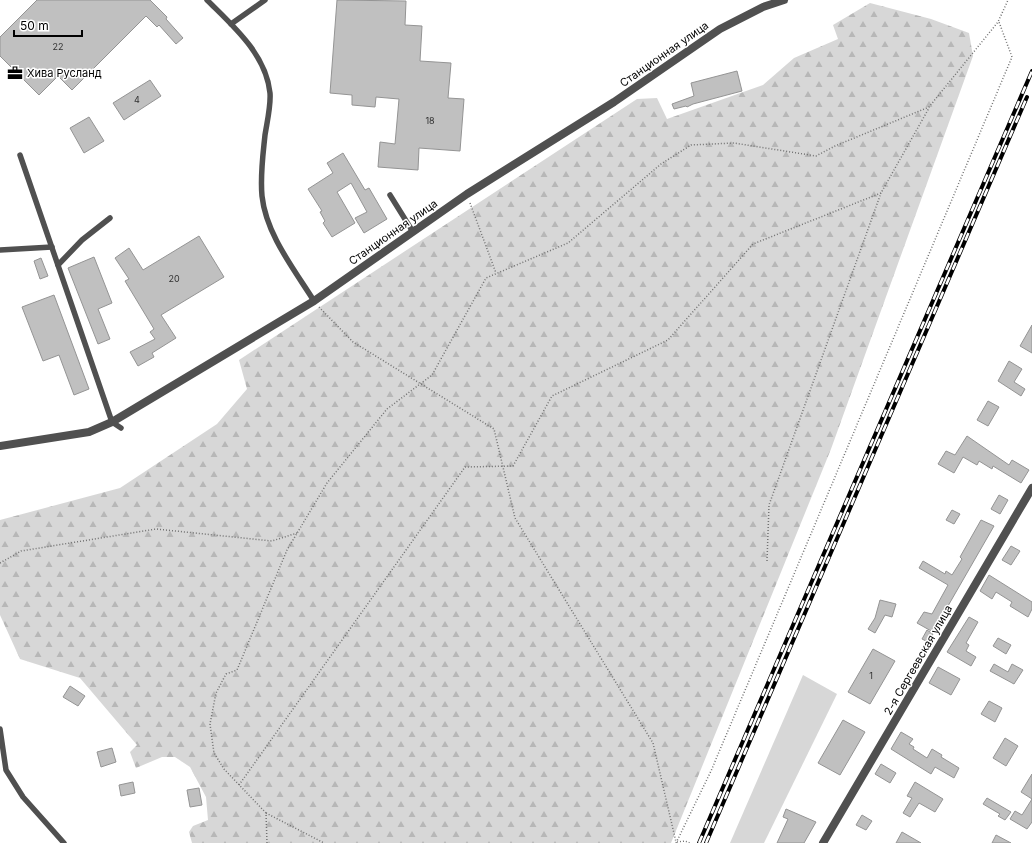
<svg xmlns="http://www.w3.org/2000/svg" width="1032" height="843" font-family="Inter,sans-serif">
<defs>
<pattern id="forest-firs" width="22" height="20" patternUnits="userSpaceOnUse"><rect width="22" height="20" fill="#d7d7d7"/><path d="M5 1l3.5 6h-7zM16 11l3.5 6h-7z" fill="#b7b7b7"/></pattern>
</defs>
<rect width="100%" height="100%" fill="#fff"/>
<!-- forest -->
<polygon fill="url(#forest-firs)" points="870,3 931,19 969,33 973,56 831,449 671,843 192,843 189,832 193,826 208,820 206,797 190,767 175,757 162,757 136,768 130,752 137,745 80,678 20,659 0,615 0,520 120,488 217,424 247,389 239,360 637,99 657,98 667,119 763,85 794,58 838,39 833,25"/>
<!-- garden -->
<polygon fill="#d7d7d7" points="803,675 837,694 764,843 730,843"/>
<!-- building -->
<g fill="#c0c0c0" stroke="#949494">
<polygon points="37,0 150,0 167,17 166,19 183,38 176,44 159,25 157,27 146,16 72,90 58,76 39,95 0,56 0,37"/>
<polygon points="337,0 406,1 405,25 422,26 420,61 451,63 448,98 464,99 460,151 419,148 418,170 378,167 380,142 395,144 399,99 376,97 375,107 352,105 352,95 330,93"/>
<polygon points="737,71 742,91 693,104 687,107 686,106 674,109 672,104 694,96 691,83"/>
<polygon points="150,80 161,96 124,120 113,103"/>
<polygon points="89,117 104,141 84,153 70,128"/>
<polygon points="343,153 365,190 369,188 387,219 364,233 355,218 367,212 351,183 337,192 355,223 332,237 323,223 325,221 320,212 322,211 308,189 333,173 327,163"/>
<polygon points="199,236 224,277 161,315 176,338 152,353 154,357 138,366 130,352 155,339 150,332 154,329 125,281 129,279 115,258 129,248 143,270"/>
<polygon points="94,257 112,303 98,309 110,339 98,344 68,268"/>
<polygon points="41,258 48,276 40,279 34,261"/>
<polygon points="54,295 89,389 74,395 59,355 43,361 22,307"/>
<polygon points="1032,325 1032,353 1020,346"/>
<polygon points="1009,361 1022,369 1014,382 1025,389 1021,396 998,381"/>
<polygon points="988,401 999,407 988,426 977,420"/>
<polygon points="967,436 1009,465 1012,460 1029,470 1021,483 993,466 992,469 979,461 977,465 963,457 954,473 938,464 946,451 955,455"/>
<polygon points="999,495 1008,500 1000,514 991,509"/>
<polygon points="952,510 960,514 954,524 946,520"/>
<polygon points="981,520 994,526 933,632 917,623 924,612 932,614 948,585 919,568 923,561 945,574 946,571 952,575 962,559 960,557"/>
<polygon points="1011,546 1020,551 1011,565 1002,560"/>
<polygon points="989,575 1032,602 1032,609 1028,617 1010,606 1012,602 996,592 992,599 980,591"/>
<polygon points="880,600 896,604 892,617 885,615 875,633 868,629 875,618"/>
<polygon points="969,617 978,622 966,643 969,645 966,651 976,657 971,666 947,652"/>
<polygon points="927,630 933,634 928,642 922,639"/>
<polygon points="998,638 1011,645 1006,654 993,646"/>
<polygon points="873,649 895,661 870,704 848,692"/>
<polygon points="994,664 1008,672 1012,664 1023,670 1014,684 990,671"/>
<polygon points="938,667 960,679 951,695 929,683"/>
<polygon points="70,686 85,696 78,706 63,697"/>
<polygon points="989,701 1002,708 995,722 981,714"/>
<polygon points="843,720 865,732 840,775 818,763"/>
<polygon points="901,732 913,739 909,744 914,747 913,749 927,758 932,749 942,755 941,757 959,768 954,778 935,767 931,774 891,749"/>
<polygon points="1005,738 1018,746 1006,766 993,758"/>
<polygon points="112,748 116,762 101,767 97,752"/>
<polygon points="881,764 896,773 890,783 875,774"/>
<polygon points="1032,774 1032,822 1027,829 1010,819 1015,811 1022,815 1032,799 1021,792"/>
<polygon points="133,782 135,793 121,796 119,785"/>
<polygon points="915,782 943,799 935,812 919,803 910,817 903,813 912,798 907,796"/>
<polygon points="199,788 202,805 190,807 187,790"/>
<polygon points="987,798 1011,812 1005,820 998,816 1000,814 983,804"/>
<polygon points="786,809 816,822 804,843 777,843 788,819 783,817"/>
<polygon points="862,815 872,821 866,830 856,825"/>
<polygon points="902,832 921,843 896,843"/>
<polygon points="996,835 1011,843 992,843"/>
</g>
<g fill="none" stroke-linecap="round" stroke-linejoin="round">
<!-- path -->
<g stroke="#727272" stroke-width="1.5" stroke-dasharray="1 2" stroke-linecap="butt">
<polyline points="470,203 496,273"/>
<polyline points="319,307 353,342 494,429 515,518 653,743 676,842"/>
<polyline points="767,561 769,505 881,193"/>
<polyline points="0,563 21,551 156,529 272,541 297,533"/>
<polyline points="239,785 465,467 513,466 552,396 668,340 753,244 881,193 929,108"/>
<polyline points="266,813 324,843"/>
<polyline points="677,842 685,841 690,843"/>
<polyline points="267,843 266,813 224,769 214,753 210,724 216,693 226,674 237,670 287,550 327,483 387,409 432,375 486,278 568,243 661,164 691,145 734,143 816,156 835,146 929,107 998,22 1008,0"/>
<polyline points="676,843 711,771 1012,57 999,22"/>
</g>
<!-- service -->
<g stroke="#505050" stroke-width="5.5">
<path d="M207,0C233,26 266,54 270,93C271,106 267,122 265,135C263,155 260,175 262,196C266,234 294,269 314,301"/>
<polyline points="231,24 265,0"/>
<polyline points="20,155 112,422 121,428"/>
<polyline points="390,195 413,232"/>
<polyline points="0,250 52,247"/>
<polyline points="58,265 82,240 110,218"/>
<polyline points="0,729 6,770 23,797 64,843"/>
</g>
<!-- minor -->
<g stroke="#505050" stroke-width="8">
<polyline points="0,446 89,432 112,422 314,301 467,194 614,102 720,29 763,7 784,0"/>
<polyline points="823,843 1032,488"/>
</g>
<!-- rail casing -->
<g stroke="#000" stroke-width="4">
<g id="rail">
<polyline points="699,843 1032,71"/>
<polyline points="706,843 1027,97"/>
</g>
</g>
<!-- rail -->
<use href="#rail" stroke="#fff" stroke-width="2.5" stroke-dasharray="8" stroke-linecap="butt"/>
</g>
<!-- icons -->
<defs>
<g id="office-bare" transform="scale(1.2)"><path d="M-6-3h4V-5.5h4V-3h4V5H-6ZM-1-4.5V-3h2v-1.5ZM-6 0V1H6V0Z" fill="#000" stroke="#fff" stroke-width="2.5" paint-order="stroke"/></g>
</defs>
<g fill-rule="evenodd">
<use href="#office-bare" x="15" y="73"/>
</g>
<g text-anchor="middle" stroke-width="3" stroke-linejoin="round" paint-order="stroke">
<!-- number labels -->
<g font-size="9" fill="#303030">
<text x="58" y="50">22</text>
<text x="137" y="103">4</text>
<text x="430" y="124">18</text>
<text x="174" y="282">20</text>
<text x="871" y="679">1</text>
</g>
<!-- street labels -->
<g font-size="11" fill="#000" stroke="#fff">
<text transform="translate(664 54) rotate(-35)" y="4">Станционная улица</text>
<text transform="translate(393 232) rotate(-35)" y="4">Станционная улица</text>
<text transform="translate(918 660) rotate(-60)" y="4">2-я Сергеевская улица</text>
</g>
<!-- poi labels -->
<g font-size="11" fill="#000" stroke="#fff" text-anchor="start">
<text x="27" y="77">Хива Русланд</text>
</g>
</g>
<!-- scale -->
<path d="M14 30v6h68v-6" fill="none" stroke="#000000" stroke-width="2"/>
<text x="20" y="30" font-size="12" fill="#000000" stroke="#ffffff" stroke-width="3" paint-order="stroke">50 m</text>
</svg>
